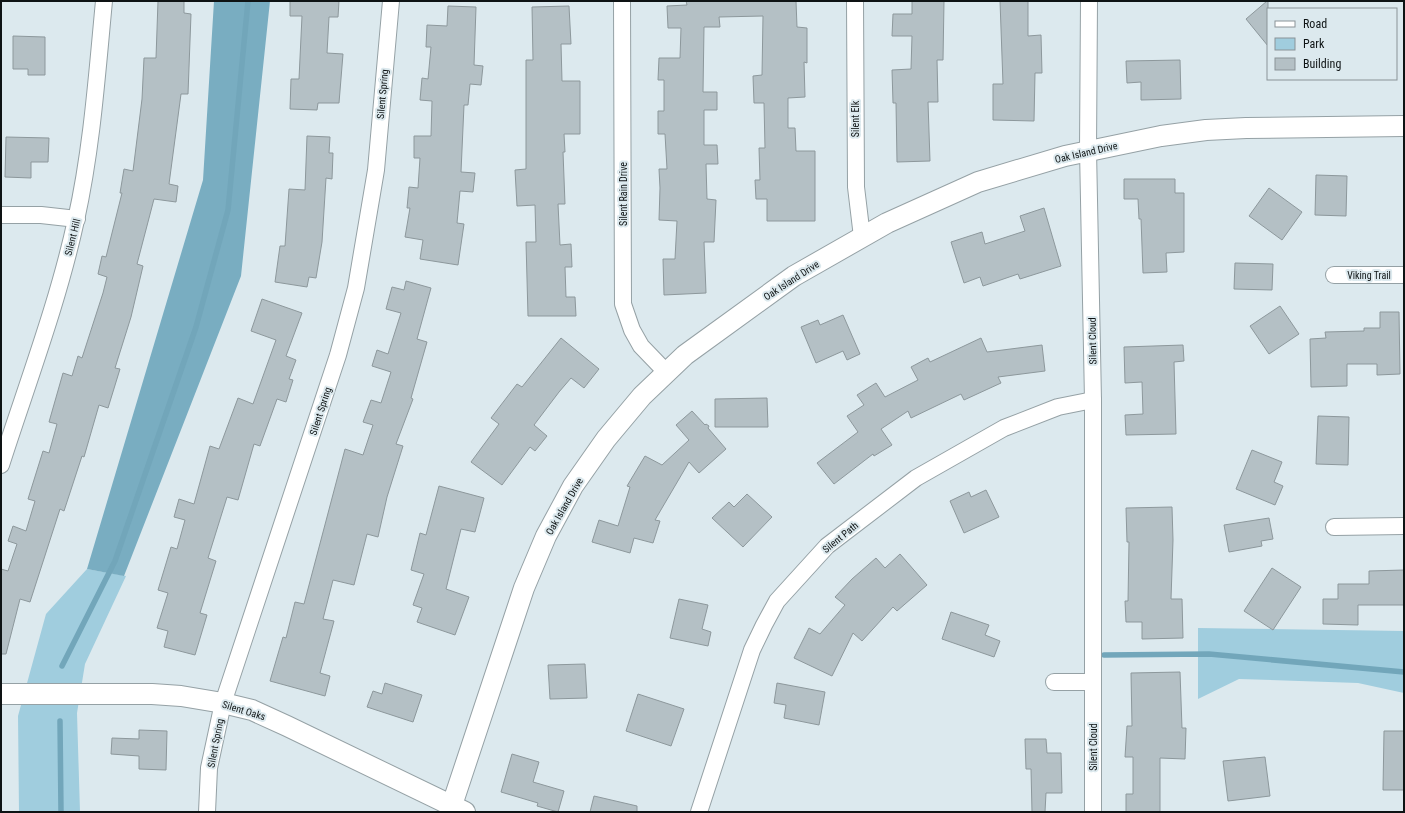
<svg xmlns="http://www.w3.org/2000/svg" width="1405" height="813" font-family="'Roboto Condensed',sans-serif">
<rect width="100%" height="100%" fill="#dce9ee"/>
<!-- green -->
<g fill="#a0cdde">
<polygon points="87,569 126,576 85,664 77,713 80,812 19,812 18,716 46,614"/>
<polygon points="1198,628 1404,631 1404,693 1358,683 1239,679 1198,699"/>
</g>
<!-- forest -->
<polygon fill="#79adc1" points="214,1 270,1 241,276 124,576 87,569 203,180"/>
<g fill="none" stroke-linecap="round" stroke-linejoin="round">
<!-- stream -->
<g stroke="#72a6ba" stroke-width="5.5">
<polyline points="1104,655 1209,654 1404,672"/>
<polyline points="62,666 115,561 196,327 228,210 248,1"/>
<polyline points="60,721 61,812"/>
</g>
</g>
<!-- building -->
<g fill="#b4c0c5" stroke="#8d989c">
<polygon points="158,1 184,1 184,13 191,14 188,94 181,94 169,184 178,186 176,202 154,199 137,264 143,266 131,317 115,368 120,369 108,408 99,405 84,457 82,456 64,511 60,509 30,602 20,599 6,654 1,654 1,569 8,571 17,544 8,541 13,526 26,531 35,501 28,499 43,451 49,453 57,424 49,422 63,373 72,376 78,356 82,358 103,293 107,277 98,274 102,256 106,257 122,193 120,193 124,169 133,171 142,99 144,58 156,58"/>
<polygon points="290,1 339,1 338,17 329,17 327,53 343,54 339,103 318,103 317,110 290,109 291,79 299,79 302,16 290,16"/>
<polygon points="686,1 796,1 797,27 807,28 807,63 804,62 805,97 788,98 788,128 795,128 796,151 815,151 815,221 767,221 767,199 756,199 755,180 760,180 759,148 765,148 764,103 754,103 753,76 762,75 763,16 719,17 720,27 704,27 703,92 717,92 717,110 704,110 704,145 717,145 718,164 706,164 707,199 716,200 714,242 704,242 706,293 664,295 663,259 675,259 677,221 659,220 660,188 659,169 667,169 665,134 658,134 658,111 664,111 664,80 658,80 659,58 680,58 681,28 668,28 667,6 687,5"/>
<polygon points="912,1 944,1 943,60 937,60 938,102 928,102 930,161 897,162 896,103 893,103 892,70 911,69 912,36 892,36 893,14 912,14"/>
<polygon points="1000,1 1028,1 1028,36 1041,35 1042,73 1035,73 1034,121 993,120 993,84 1003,84"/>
<polygon points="1267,1 1268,1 1268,46 1246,19"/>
<polygon points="448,6 476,7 474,65 483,66 481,85 470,84 468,105 464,105 461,172 475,173 473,192 460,191 457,223 464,224 458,265 420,259 423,240 405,237 410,208 407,208 409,187 418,188 420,158 414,158 414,136 431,136 432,101 420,100 422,78 428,79 431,47 426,47 427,25 447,26"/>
<polygon points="569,6 571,44 561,44 562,81 580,81 580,134 564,134 565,152 563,152 565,204 558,204 560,245 571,244 572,267 565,267 566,297 575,297 576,316 528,316 526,242 536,242 535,205 517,206 515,170 526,169 526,60 533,60 532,7"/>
<polygon points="13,36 45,37 45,75 28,75 28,69 13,69"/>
<polygon points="1180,60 1181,99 1141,100 1141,82 1127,83 1126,61"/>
<polygon points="307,136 330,137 329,153 333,153 332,179 326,178 322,242 316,278 309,277 307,287 275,282 280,246 285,246 289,189 305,190"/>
<polygon points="6,137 49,138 48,162 31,162 31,178 5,177"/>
<polygon points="1316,175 1347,176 1346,216 1315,215"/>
<polygon points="1124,179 1175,179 1175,193 1184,193 1184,252 1166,253 1167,272 1143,273 1141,219 1139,219 1138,199 1124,199"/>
<polygon points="1269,188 1302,212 1282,240 1249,216"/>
<polygon points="1044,208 1061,266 1020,279 1018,274 983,286 980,277 964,283 951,242 982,232 985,244 1025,231 1020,216"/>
<polygon points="1235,263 1273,264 1272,290 1234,289"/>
<polygon points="406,281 431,288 417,339 427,342 411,398 413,399 396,444 403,446 387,497 378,537 367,534 354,585 333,580 323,619 334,621 320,673 330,676 325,696 270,681 283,637 286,638 295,602 304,604 345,449 363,455 373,425 363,422 371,400 381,403 391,372 372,366 377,350 388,354 401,313 386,309 392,287 404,290"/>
<polygon points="262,299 302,313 286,356 296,360 289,379 293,380 286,402 277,399 260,446 254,444 238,500 227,497 208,558 216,561 200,613 207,615 195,655 164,647 168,631 157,628 168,593 158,590 171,547 177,549 185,520 174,517 179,499 194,504 210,446 219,449 238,398 253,404 276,340 251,331"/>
<polygon points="1280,306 1299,334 1269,354 1250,326"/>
<polygon points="1380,312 1399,312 1400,374 1377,375 1377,364 1347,364 1347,386 1311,387 1310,339 1326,338 1325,332 1364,331 1364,328 1380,328"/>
<polygon points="843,315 860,354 847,360 843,351 816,363 801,327 818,320 820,325"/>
<polygon points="561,338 599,369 584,388 571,378 559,392 534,425 547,436 535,451 530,447 502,485 471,462 499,424 491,418 517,384 522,387"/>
<polygon points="981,338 987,352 1042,345 1045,371 998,377 1001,383 964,400 961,394 911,418 908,411 881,429 892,445 874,456 873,454 834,484 817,463 858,432 847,416 864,405 857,395 876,383 885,397 918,380 911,367 928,358 930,362"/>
<polygon points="1183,345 1184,361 1174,362 1176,434 1126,435 1125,415 1143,414 1142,382 1125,383 1124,347"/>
<polygon points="767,398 768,427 715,427 715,399"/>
<polygon points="692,411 705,425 706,424 709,426 708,428 726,449 699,473 689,462 655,520 660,521 653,543 634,538 630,553 592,542 599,520 618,526 630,487 627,486 645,456 662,465 689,440 676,425"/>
<polygon points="1318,416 1349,417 1348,465 1316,464"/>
<polygon points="1252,450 1282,462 1274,482 1283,486 1275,505 1236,489"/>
<polygon points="439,486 484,498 475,532 461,529 446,589 469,597 455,635 417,622 422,608 413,605 424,574 411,570 420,533 426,535"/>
<polygon points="986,490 999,517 964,533 950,501 969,492 971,497"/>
<polygon points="747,494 772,517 743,547 712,518 729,502 734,507"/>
<polygon points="1172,507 1173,540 1171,599 1182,599 1183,638 1142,639 1142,622 1126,622 1125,601 1128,601 1129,542 1127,542 1126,508"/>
<polygon points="1269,518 1273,539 1261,541 1262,546 1229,552 1224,525"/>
<polygon points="900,554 927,585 897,611 893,607 862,641 853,633 832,676 794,658 809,628 820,634 845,605 835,597 852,579 876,558 885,568"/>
<polygon points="1272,568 1301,587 1273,630 1244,611"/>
<polygon points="1404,570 1404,605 1358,605 1358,625 1323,624 1323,599 1338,599 1338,584 1369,584 1369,571"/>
<polygon points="679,599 708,605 702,629 711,632 708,646 670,638"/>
<polygon points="951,612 989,625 985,635 1000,641 994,657 942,639"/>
<polygon points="585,664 587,698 550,699 548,665"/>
<polygon points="1180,672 1182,728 1186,728 1185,759 1160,758 1160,812 1126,812 1126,794 1133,794 1133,757 1125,757 1127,726 1132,726 1131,673"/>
<polygon points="385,683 422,695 413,722 367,707 373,691 382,694"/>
<polygon points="777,683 825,692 819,725 784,718 786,705 774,703"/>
<polygon points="638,694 684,709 671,746 626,731"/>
<polygon points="139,730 167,731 166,770 139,769 139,756 111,754 112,738 139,739"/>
<polygon points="1384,731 1404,731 1404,790 1383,790"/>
<polygon points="1025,739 1046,739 1047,753 1061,753 1062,793 1046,793 1045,812 1032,812 1031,769 1026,769"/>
<polygon points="512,754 539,762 533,782 564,791 558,812 537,806 538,803 501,792"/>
<polygon points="1265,757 1270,796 1228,801 1223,761"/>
<polygon points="594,796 637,806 637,812 590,812"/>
</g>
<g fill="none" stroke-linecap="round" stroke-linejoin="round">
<!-- minor casing -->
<g stroke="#95a1a5" stroke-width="18">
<g id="minor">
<polyline points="622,1 623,304 632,330 641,346 667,373"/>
<polyline points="855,1 856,187 862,237"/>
<polyline points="1089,1 1088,150 1093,400 1093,812"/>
<polyline points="1,215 41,215 77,219"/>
<polyline points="1334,275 1404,275"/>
<path d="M1,465C27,384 58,303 76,220C92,148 97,74 104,1"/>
<polyline points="1334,527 1404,526"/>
<polyline points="1054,682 1093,682"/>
<polyline points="207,812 209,768 223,703 338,355 356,288 376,170 391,1"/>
<polyline points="699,812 752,650 764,625 777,601 827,546 916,478 1004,428 1058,407 1093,400"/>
</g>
</g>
<!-- tertiary casing -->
<g stroke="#95a1a5" stroke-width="22">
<g id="tertiary">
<polyline points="1,694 152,694 181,696 223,703 252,710 287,726 465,812"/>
<polyline points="452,805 524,588 546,536 573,486 606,439 642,396 685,355 794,276 887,223 978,182 1065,156 1161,136 1206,130 1246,128 1404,126"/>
</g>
</g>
<!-- minor -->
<use href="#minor" stroke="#fff" stroke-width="16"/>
<!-- tertiary -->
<use href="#tertiary" stroke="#fff" stroke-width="20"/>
</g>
<g text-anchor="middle" stroke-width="4" stroke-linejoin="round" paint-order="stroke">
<!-- street labels -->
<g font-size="10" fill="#0e1314" stroke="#dce9ee">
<text transform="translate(382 94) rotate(-85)" y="4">Silent Spring</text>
<text transform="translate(855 119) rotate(-90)" y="4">Silent Elk</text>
<text transform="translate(1086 152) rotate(-13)" y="4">Oak Island Drive</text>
<text transform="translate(623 194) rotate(-90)" y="4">Silent Rain Drive</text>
<text transform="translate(72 237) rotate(-76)" y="4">Silent Hill</text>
<text x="1369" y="279">Viking Trail</text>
<text transform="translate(791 280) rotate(-33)" y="4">Oak Island Drive</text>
<text transform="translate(1092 341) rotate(-91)" y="4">Silent Cloud</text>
<text transform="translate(320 411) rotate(-72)" y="4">Silent Spring</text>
<text transform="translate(564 506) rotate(-60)" y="4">Oak Island Drive</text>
<text transform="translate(840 537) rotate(-39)" y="4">Silent Path</text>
<text transform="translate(244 710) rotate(17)" y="4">Silent Oaks</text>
<text transform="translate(215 743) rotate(-79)" y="4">Silent Spring</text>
<text transform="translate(1093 747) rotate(-90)" y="4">Silent Cloud</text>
</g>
</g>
<!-- border -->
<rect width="1405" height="813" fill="none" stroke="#0e1314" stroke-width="4"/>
<!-- legend -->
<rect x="1267" y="8" width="130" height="72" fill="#dce9ee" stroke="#8a9397"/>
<rect x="1275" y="21" width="20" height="6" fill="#ffffff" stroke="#8a9397"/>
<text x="1303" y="28" font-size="12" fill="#0e1314">Road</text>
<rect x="1275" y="38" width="20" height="12" fill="#a0cdde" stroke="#8a9397"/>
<text x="1303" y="48" font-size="12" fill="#0e1314">Park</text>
<rect x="1275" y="58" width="20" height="12" fill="#b4c0c5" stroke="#8a9397"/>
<text x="1303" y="68" font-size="12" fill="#0e1314">Building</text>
</svg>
